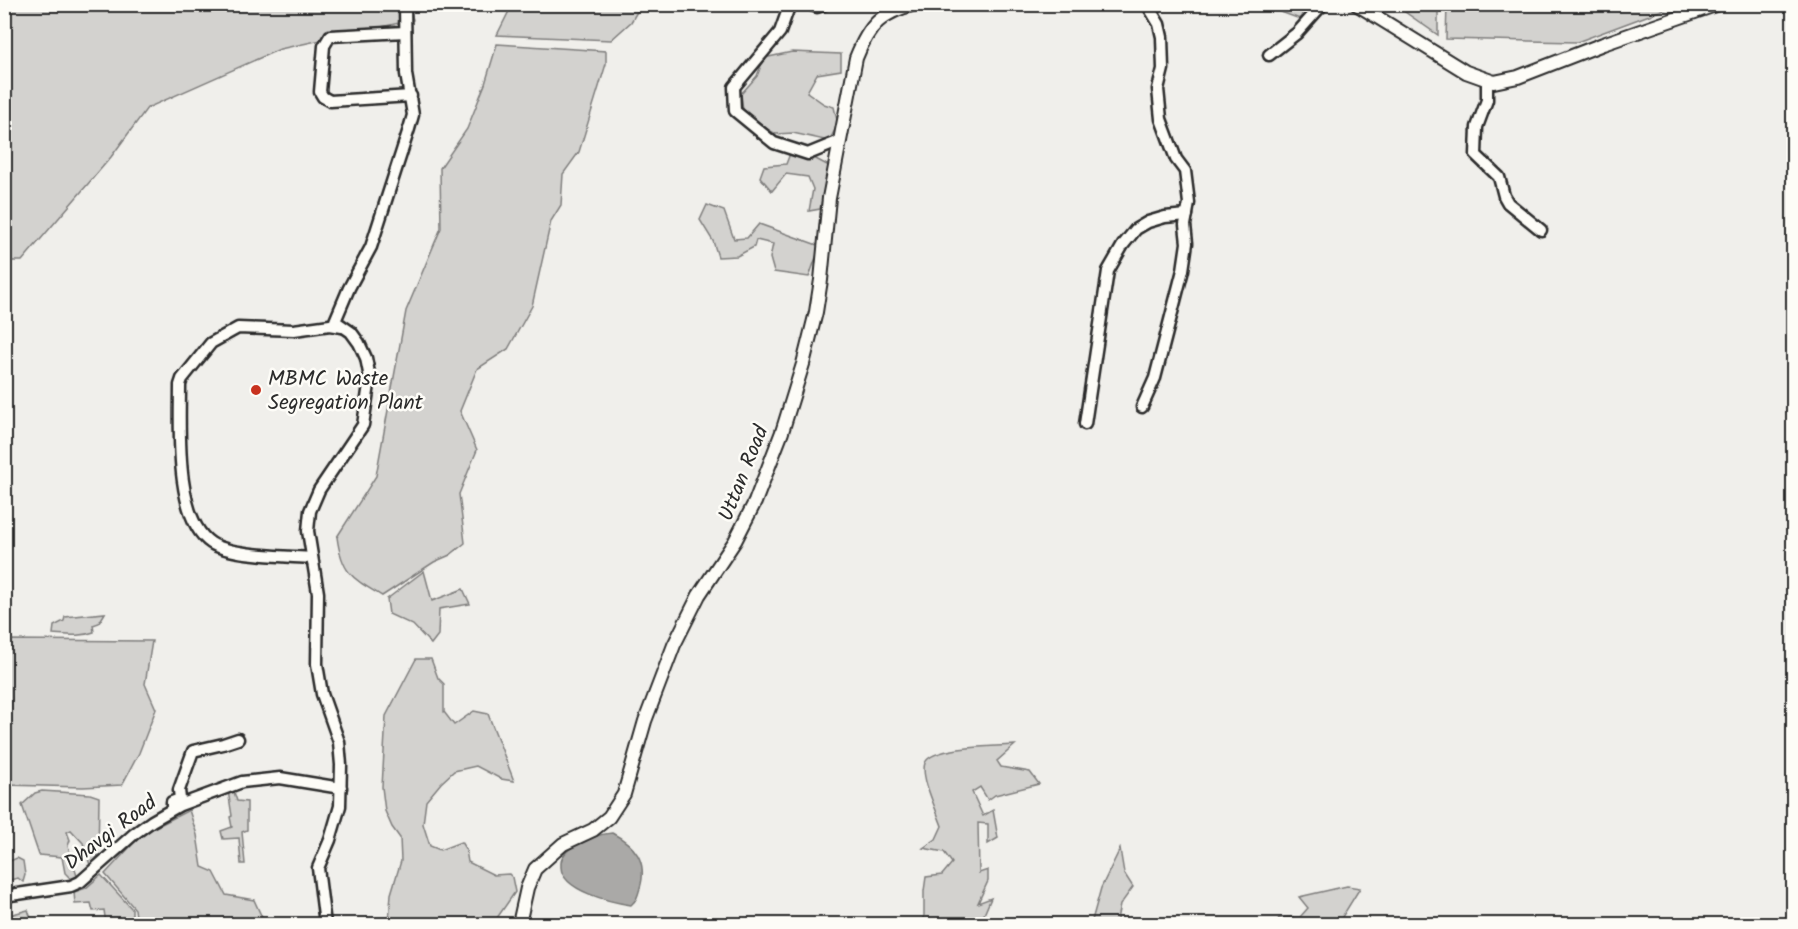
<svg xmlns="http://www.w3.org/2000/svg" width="1798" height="929" font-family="Kalam,sans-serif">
<rect width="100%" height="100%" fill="#f0efeb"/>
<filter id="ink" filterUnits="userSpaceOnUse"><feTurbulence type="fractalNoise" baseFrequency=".0167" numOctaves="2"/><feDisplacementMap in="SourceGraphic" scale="12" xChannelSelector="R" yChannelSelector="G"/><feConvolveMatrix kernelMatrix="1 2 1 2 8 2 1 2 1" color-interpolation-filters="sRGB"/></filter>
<g filter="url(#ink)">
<!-- green -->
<g fill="#d3d2cf" stroke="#7f7e7d" stroke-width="1.5">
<polygon points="409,4 413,20 280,49 147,108 111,157 22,261 5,261 4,5"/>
<polygon points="1304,4 1306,5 1300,19 1262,5"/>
<polygon points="512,5 512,4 641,5 631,22 611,40 497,35"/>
<polygon points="1395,5 1438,5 1438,35"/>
<polygon points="1447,5 1447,4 1676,5 1577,42 1446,39"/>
<path d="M497,44L606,51V64L579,152L563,174L561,205L551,221L532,306L508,349L477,369L460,411L477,450L459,494L465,543L450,555L434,562L382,596C352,578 342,574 337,537L376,476L406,311L441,228L440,168L467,129L485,84Z"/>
<polygon points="792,52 841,54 841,70 817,74 807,92 824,104 834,107 838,124 829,141 793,133 776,134 758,124 743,110 741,94 757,76 764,58"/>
<polygon points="791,151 814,158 829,166 820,209 809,211 813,189 808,177 786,174 772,191 760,177 764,166 786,164"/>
<polygon points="707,205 724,211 734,239 747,238 759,224 820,246 809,277 774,272 770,258 773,244 756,240 754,247 737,256 718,257 713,241 700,220"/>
<polygon points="424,571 432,601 463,589 470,604 439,609 438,635 431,644 413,625 389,614 387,599"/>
<path d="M105,613L99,623L93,625L94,632C81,637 68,635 53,634L54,626L64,621L65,617Z"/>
<polygon points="5,640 152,641 145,684 156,709 139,753 122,785 83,787 5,785"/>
<polygon points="416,659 431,659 438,678 444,684 444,712 454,725 474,711 488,714 514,781 501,779 476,766 454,771 441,783 426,801 423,824 430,846 440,850 461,842 466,850 468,862 494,875 509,874 512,877 515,892 497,918 489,924 391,924 389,921 391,894 401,861 400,838 392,827 385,811 382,787 386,716"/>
<path d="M1015,745L997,761L1001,767L1030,772L1039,784L995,795L988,800L980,787L972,792L983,816L993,810L998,838L988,844V824L978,823L979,873L988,870V881L978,903L991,898L980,924H924V891L926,877L942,875L952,863L944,852L923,848L936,839L942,826C937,811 920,777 925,763C931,746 999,746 1015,745Z"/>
<polygon points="233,789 237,801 247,802 247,830 242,832 245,864 241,864 239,838 223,839 221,831 232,827 230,817 232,816 228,790"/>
<polygon points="42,791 90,794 99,797 98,856 91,868 83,843 71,830 67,832 70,840 68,846 77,876 71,879 65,873 62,857 39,855 22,805 35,793"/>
<polygon points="189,810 197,835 202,867 214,872 226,895 254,900 265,924 137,924 135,909 105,874 142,834"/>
<polygon points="1120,849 1124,873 1133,887 1120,905 1116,924 1091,924 1101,888"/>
<polygon points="17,858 23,861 25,875 23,882 18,878 5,881 5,863"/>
<polygon points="101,875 132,909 132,924 106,924 104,910 93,911 91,903 75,904 74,892 86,888"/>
<polygon points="1347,886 1360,888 1342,917 1345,924 1328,924 1326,922 1322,924 1276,924 1279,918 1300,917 1308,908 1299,897"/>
<polygon points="28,910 33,924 9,924 8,918 13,914"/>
</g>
<!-- water -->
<path fill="#aaa9a7" stroke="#777775" stroke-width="1.5" d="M612,833C635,845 648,861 640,888C638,895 637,900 631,905C611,902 562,891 561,867C560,856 567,850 576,845C588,839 598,834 612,833Z"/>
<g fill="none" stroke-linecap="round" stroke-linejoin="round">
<!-- minor casing -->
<g stroke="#2b2b2b" stroke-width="15">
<g id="minor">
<polyline points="790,4 780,32 734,87 735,111 774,143 808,154 840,141"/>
<polyline points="808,4 817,7 825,4"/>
<polyline points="405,32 330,36 324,46 320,92 323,97 330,101 411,96"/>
<polyline points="1269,55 1297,33 1323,4"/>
<polyline points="1487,80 1487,100 1477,127 1476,155 1499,177 1504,196 1508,203 1541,230"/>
<polyline points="1142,407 1155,378 1183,270 1187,243 1185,225 1189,203 1185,171 1176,159 1161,119 1158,89 1163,69 1162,37 1159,24 1147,4"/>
<polyline points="1085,424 1108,271 1123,245 1136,229 1148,222 1165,217 1187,215"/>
<path d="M311,558C286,556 231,556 211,543C174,518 180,425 180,385L182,379L211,343L238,328L294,330L330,325L342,327"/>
<polyline points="172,806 172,802 180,799 179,790 193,751 223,744 238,739"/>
<polyline points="4,896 71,886 80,882 134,834 152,821 180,805 242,782 280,778 341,788"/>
<polyline points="325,924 318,868 330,840 340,806 341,765 339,742 322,694 317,664 318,593 308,531 310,511 319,490 363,425 370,378 366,358 359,343 351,332 335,321 349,288 371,247 409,129 413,115 406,74 405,4"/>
</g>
</g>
<!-- major casing -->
<g stroke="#2b2b2b" stroke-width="16">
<g id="major">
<polyline points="919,4 935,6 941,4"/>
<polyline points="1356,4 1466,72 1494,82 1518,77 1603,44 1718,4"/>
<path d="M519,924L527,888L535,869L563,844L593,830L609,817L624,794L645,721L674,645L699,595L735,541L755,502L782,432L803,364L816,312L821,280L829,198L856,58C869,25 881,12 916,4"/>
</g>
</g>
<!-- minor -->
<use href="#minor" stroke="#fdfcf7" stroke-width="10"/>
<!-- major -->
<use href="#major" stroke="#fdfcf7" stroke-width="12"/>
</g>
</g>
<!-- markers -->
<circle fill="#c8321e" stroke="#fdfcf7" stroke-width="2" cx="256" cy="390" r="6"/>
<g text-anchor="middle" stroke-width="5" stroke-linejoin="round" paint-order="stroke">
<!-- poi labels -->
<g font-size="21" fill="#2b2b2b" stroke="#fdfcf7" text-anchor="start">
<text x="268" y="385">MBMC Waste<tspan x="268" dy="24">Segregation Plant</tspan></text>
</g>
<!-- street labels -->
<g font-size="21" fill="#2b2b2b" stroke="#fdfcf7">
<text transform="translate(743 473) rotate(-68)" y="7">Uttan Road</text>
<text transform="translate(110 832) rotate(-37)" y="7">Dhavgi Road</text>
</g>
</g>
<!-- margin -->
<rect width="1798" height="929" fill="none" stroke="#fdfcf7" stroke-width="24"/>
<rect x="12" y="12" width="1774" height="905" fill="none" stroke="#2b2b2b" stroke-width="2" filter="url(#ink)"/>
</svg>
